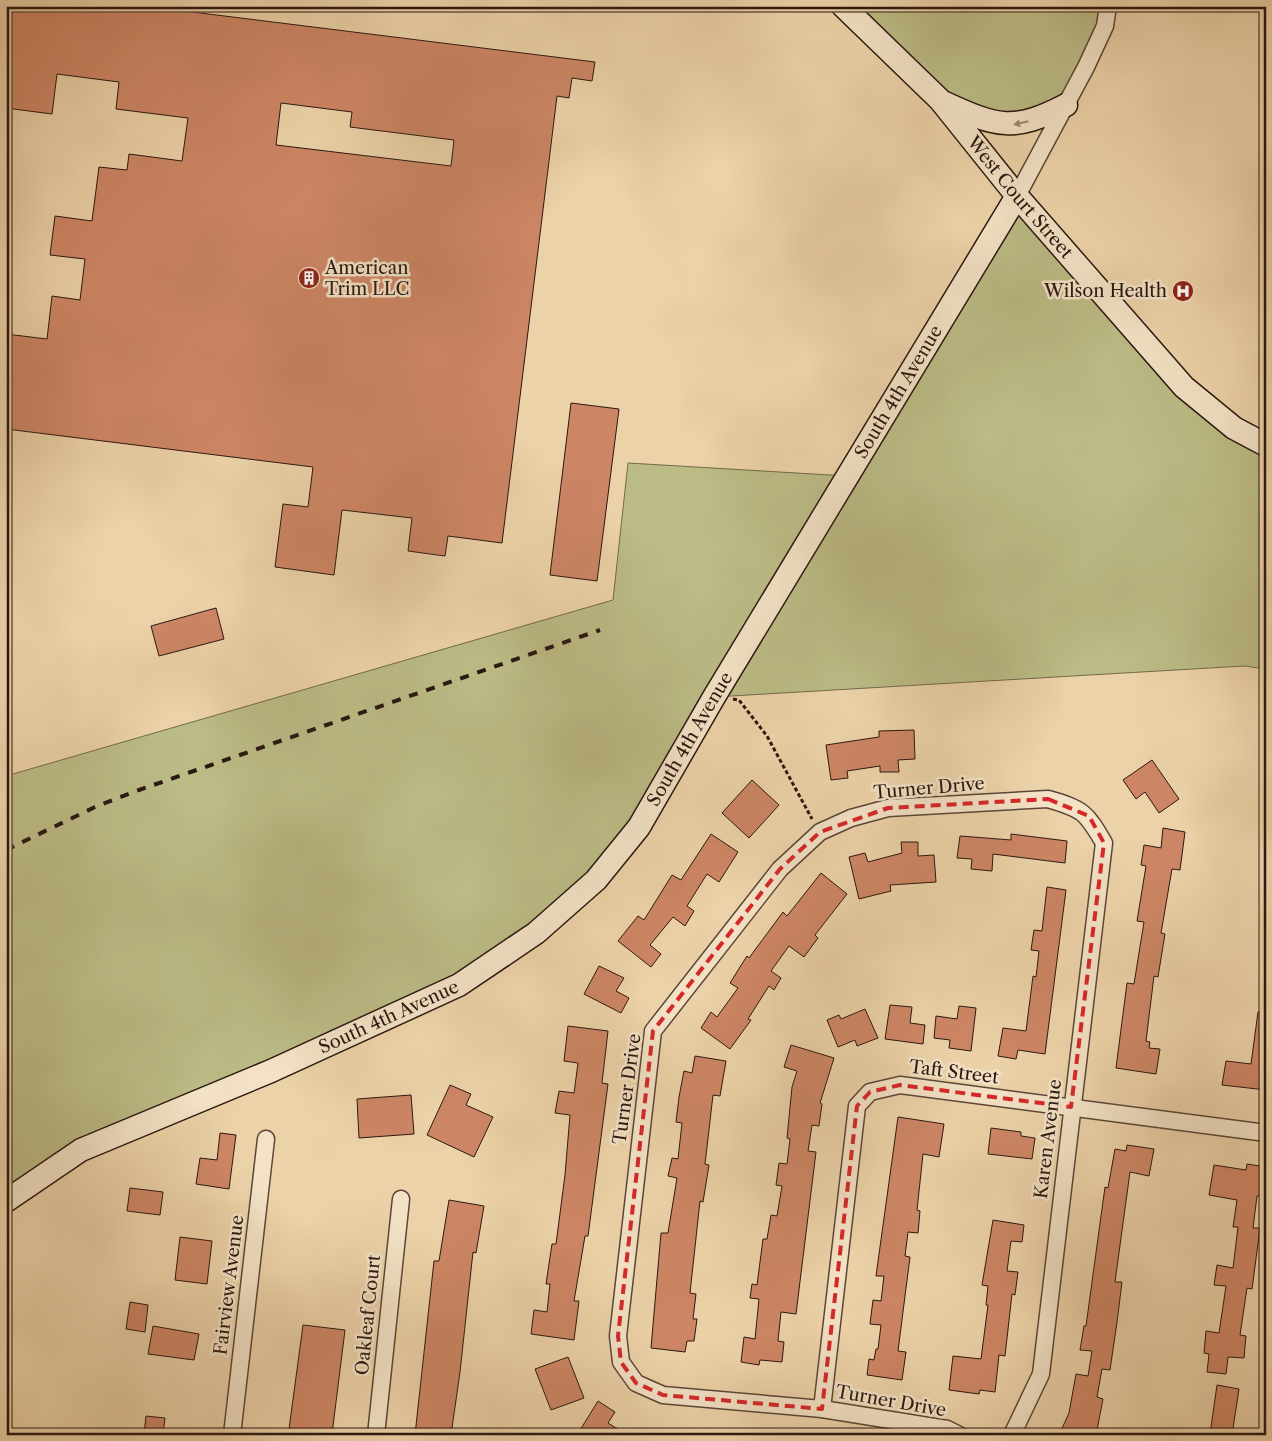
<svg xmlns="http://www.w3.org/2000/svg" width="1272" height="1441" font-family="'Libre Caslon Text',serif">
<rect width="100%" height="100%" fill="#ecd2a8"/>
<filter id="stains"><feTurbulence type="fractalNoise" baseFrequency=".004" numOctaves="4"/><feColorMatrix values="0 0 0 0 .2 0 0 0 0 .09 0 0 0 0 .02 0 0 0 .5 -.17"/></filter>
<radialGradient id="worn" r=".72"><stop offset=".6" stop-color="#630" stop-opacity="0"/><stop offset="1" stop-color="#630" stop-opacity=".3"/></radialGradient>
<!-- green -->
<g fill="#bbbb85" stroke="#73694b">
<polygon points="843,6 1108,6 1066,105 982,120"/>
<polygon points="1017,196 1184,387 1266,445 1266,669 1244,666 714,697 596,880 459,985 81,1150 6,1201 6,776 613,600 628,463 847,476"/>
</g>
<!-- building -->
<g fill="#cd8665" stroke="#2b1711" fill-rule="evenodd">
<path d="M8,6H144L595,62L592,81L572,78L569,98L557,96L502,543L448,536L445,556L408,551L412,518L342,510L334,575L275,567L283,504L308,507L313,467L6,429V334L47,339L52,296L80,300L85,259L50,255L55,216L92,221L99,167L127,170L129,154L182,161L188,118L116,109L119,82L57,74L52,114L6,108ZM281,103L352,112L350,127L454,140L451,166L276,145Z"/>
<polygon points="571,403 619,409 597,581 550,575"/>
<polygon points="216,608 224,639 159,656 151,626"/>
<polygon points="914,730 915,759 898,760 899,772 880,772 880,766 847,771 848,778 831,780 826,745 879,737 879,731"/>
<polygon points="1152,760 1179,799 1159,813 1145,792 1136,799 1123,780"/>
<polygon points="752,780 779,805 749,838 722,813"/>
<polygon points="1163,828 1185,832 1180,870 1172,869 1161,933 1165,934 1158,977 1154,976 1146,1041 1150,1042 1149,1048 1160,1049 1156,1074 1116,1068 1127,983 1134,984 1144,922 1137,921 1146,866 1141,865 1144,845 1161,848"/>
<polygon points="711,834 738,852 719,882 707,874 687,906 694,911 685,926 673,917 650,945 661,954 651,967 618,941 638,916 644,920 672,875 681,880"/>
<polygon points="1011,834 1067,841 1065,863 993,854 992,871 971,869 972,859 957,858 960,836 1011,840"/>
<polygon points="901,842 918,842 918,856 934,855 936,882 890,885 891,891 859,899 849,857 865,853 868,862 902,853"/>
<polygon points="821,873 847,894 815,935 818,938 804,957 789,946 771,971 781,978 774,990 769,986 748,1019 751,1020 730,1049 701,1028 711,1012 717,1017 738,988 730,983 747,956 749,958 783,912 787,916"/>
<polygon points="1047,887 1066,890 1045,1054 1018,1050 1016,1059 998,1056 1003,1028 1026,1031 1033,976 1036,977 1039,951 1031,950 1034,930 1042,931"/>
<polygon points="599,966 624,978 616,991 629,998 621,1013 584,994"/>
<polygon points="890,1005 912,1007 910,1023 925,1025 923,1044 885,1039"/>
<polygon points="959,1006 976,1008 971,1051 949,1048 950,1040 934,1038 936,1016 957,1019"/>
<polygon points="865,1009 878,1038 857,1046 855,1040 838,1047 827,1020 839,1015 841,1019"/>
<polygon points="1258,1012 1266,1012 1266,1090 1222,1085 1226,1061 1251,1064"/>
<polygon points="568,1026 608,1031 602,1083 608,1084 588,1236 585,1236 574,1301 579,1301 574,1340 531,1334 534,1310 547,1312 550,1284 546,1284 552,1244 556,1244 565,1175 570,1115 555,1113 559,1091 574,1093 578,1063 564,1061"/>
<polygon points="791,1045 834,1058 820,1103 822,1104 819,1126 812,1125 808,1151 816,1152 796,1314 781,1312 778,1341 784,1342 782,1362 760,1360 759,1365 741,1362 744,1337 755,1339 759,1299 750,1298 752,1284 757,1285 763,1239 767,1239 771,1215 777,1216 782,1186 776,1185 779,1163 787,1164 790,1139 787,1138 792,1087 797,1071 784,1067"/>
<polygon points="695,1056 726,1061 720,1096 713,1095 705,1164 709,1165 703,1202 700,1201 690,1293 696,1294 693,1319 697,1319 694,1341 687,1341 685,1352 651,1348 661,1233 668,1233 677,1178 668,1176 672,1158 678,1159 682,1123 676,1122 679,1097 684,1071 692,1073"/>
<polygon points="450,1085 471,1094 466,1105 493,1117 474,1157 427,1135"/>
<polygon points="411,1095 414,1134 359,1138 357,1099"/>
<polygon points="898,1117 944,1124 939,1157 923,1154 917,1210 920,1211 918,1233 908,1232 905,1256 910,1257 898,1351 906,1352 902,1380 867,1375 869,1359 874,1360 876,1349 878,1349 881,1325 870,1324 873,1300 881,1301 884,1276 876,1276"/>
<polygon points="991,1128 1021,1132 1021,1136 1035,1138 1032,1159 988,1154"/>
<polygon points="220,1133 236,1135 229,1189 196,1184 200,1158 217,1160"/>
<polygon points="1127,1145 1154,1149 1149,1176 1130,1172 1115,1282 1122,1282 1117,1322 1110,1370 1102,1369 1097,1397 1103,1399 1097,1430 1095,1435 1059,1435 1069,1413 1076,1374 1088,1376 1092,1351 1080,1350 1084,1326 1086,1326 1105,1187 1108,1188 1115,1149 1126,1151"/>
<polygon points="1247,1164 1266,1167 1266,1180 1263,1196 1257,1196 1253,1228 1260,1228 1252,1289 1247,1288 1240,1335 1246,1336 1244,1358 1228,1357 1226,1374 1207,1372 1209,1354 1204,1353 1206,1331 1219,1333 1226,1286 1214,1285 1217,1265 1233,1268 1238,1227 1233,1227 1237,1200 1209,1195 1214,1165 1246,1170"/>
<polygon points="130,1188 163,1192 160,1215 127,1211"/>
<polygon points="449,1200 484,1206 476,1253 473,1252 460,1372 451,1435 415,1435 434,1261 439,1261"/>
<polygon points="993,1220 1024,1225 1022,1242 1011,1241 1007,1271 1018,1272 1015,1295 1012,1294 1005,1356 999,1355 995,1392 980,1390 979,1394 949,1390 953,1356 981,1359 988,1305 986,1305 988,1286 982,1285"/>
<polygon points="180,1237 212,1241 207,1284 175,1280"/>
<polygon points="130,1302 148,1305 145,1332 126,1329"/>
<polygon points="303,1325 345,1330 332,1434 289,1429"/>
<polygon points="153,1326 199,1334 194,1360 148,1354"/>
<polygon points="568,1357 584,1398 551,1410 535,1369"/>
<polygon points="1217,1385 1239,1389 1232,1435 1210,1434"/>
<polygon points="598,1401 615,1412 608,1423 627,1435 577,1435"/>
<polygon points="146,1416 165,1418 163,1435 144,1434"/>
</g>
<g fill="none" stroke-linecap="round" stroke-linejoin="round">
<!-- street casing -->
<g stroke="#5b4637" stroke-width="19">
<g id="street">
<polyline points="1017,196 1086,67 1105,26 1108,6"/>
<polyline points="822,1409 857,1106 870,1092 900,1085 1266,1133"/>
<polyline points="232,1435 266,1139"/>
<polyline points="376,1435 401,1199"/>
<path d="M959,1435L947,1429L822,1409L663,1395L636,1383L621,1362L618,1336L653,1031L780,869L820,832L851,818L888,808L1048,799C1083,809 1086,812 1104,843L1041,1374L1012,1435"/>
</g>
</g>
<!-- secondary casing -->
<g stroke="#2b1711" stroke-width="25">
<g id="secondary">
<path id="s1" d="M843,6L940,100L1017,196L1184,387L1234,428L1266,445"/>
<path d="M945,103C997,127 1014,132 1066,105"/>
<path id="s2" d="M6,1201L81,1150L271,1071L459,985L536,933L596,880L639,827L714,697L1017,196"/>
</g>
</g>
<!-- path -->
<polyline stroke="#2b1711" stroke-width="3" stroke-dasharray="4 2.5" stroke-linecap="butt" points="733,699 739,700 767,736 812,819"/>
<!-- street -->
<use href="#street" stroke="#f3e2c6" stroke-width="16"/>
<!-- secondary -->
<use href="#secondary" stroke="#f3e2c6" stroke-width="22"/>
<!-- rail -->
<polyline stroke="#2b1711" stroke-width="4" stroke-dasharray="9 9" stroke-linecap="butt" points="6,850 95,807 139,790 600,630"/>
</g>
<!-- one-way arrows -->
<defs><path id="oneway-solid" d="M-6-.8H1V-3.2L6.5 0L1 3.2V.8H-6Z" transform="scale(1.25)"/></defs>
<use fill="#998775" href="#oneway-solid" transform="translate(1021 123) rotate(167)"/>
<!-- marked area -->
<path fill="none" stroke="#d62828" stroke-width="4" stroke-dasharray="10 6" stroke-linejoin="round" d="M1048,799L1089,816L1104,843L1071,1107L900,1085L870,1092L857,1106L822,1409L663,1395L636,1383L621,1362L618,1336L653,1031L780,869L820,832L888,808Z"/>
<!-- icons -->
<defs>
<g id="building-disc" transform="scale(1.125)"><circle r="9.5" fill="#8f2418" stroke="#f3e2c6"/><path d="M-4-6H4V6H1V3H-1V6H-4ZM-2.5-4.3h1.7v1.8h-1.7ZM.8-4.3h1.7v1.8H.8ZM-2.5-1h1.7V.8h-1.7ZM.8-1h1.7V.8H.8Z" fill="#fff"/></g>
<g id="hospital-disc" transform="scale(1.125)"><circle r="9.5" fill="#8f2418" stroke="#f3e2c6"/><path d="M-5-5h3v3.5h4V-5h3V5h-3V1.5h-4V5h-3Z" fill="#fff"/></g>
</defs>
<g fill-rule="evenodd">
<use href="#building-disc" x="309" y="278"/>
<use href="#hospital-disc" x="1183" y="291"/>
</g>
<g text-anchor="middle" stroke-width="5" stroke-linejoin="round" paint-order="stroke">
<!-- street labels -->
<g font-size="18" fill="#2b1711" stroke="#f3e2c6">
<text dy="6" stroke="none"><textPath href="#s1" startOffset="261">West Court Street</textPath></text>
<text dy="6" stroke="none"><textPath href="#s2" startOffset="1251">South 4th Avenue</textPath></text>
<text dy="6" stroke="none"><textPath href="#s2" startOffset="846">South 4th Avenue</textPath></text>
<text transform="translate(929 788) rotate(-5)" y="6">Turner Drive</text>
<text dy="6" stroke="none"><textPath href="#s2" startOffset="426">South 4th Avenue</textPath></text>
<text transform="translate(954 1072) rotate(7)" y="6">Taft Street</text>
<text transform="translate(627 1089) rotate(-82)" y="6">Turner Drive</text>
<text transform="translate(1048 1139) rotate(-83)" y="6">Karen Avenue</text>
<text transform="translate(229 1285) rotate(-83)" y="6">Fairview Avenue</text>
<text transform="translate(368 1315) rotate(-84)" y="6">Oakleaf Court</text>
<text transform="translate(891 1401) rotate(10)" y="6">Turner Drive</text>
</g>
<!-- poi labels -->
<g font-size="18" fill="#2b1711" stroke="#f3e2c6" text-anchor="start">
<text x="325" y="274">American<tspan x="325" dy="21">Trim LLC</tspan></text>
<text x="1167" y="297" text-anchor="end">Wilson Health</text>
</g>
</g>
<!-- margin -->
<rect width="1272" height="1441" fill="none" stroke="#ecd2a8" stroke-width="25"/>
<rect x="8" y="8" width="1257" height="1426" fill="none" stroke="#2b1711" stroke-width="2.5"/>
<rect x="12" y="12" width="1247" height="1416" fill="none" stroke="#2b1711"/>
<rect width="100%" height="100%" filter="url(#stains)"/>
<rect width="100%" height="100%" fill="url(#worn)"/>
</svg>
